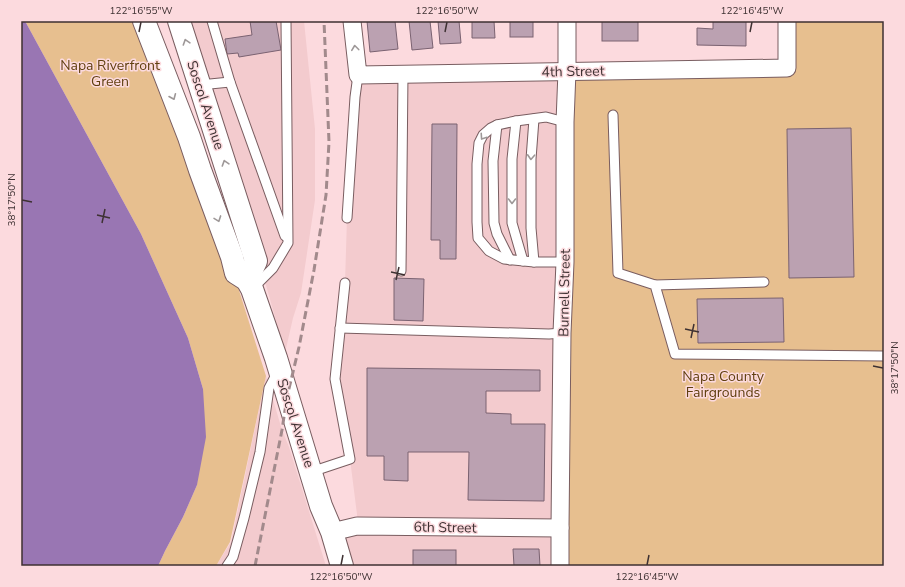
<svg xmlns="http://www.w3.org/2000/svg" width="905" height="587" font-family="'Nunito Sans',sans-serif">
<rect width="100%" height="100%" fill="#fcdade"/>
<!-- built -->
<g fill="#f3cbce">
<polygon points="179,21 304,21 315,129 315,200 301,293 293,318 285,353 266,285 256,261"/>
<polygon points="567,71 560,566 353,566 343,534 359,530 350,459 335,379 345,283 347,218 358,75"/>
<polygon points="266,376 282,430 289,447 326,566 216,566 231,542"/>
</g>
<!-- green -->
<g fill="#e7bf8f">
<polygon points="25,21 144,21 232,268 266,376 230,542 216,566 158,566 165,551 183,517 197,485 203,389 188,338 141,234"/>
<polygon points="787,21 884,21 884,566 560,566 567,71 786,68"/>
</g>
<!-- water -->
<polygon fill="#9976b3" points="21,21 25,21 141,234 188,338 203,389 206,437 197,485 183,517 165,551 158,566 21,566"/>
<!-- building -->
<g fill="#bba1b1" stroke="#7a6271">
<polygon points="250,21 276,21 281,50 239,57 238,53 227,54 225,39 252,35"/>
<polygon points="367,21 395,21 398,49 370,52"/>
<polygon points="409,21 430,21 433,48 412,50"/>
<polygon points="438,21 459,21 461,43 440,44"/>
<polygon points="472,21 494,21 495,38 472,38"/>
<rect x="510" y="21" width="23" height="16"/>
<rect x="602" y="21" width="36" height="20"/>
<polygon points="713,21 746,21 746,46 697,45 697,28 713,29"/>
<polygon points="432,124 457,124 456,259 440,259 440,240 431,240"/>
<polygon points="851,128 854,277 789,278 787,129"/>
<polygon points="394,278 424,279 423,321 394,320"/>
<polygon points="783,298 784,342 698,343 697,299"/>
<polygon points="367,368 540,370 540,391 486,391 486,413 511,414 511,424 545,424 544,501 468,500 469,452 408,452 408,481 384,480 384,456 367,456"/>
<polygon points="513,549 539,549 540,566 514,566"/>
<rect x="413" y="550" width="43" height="16"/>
</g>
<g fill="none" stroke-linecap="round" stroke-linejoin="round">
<!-- lane casing -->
<g stroke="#795d60" stroke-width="11">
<g id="lane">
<polyline points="212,21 230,82 285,236"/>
<polyline points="200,85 230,82"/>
<polyline points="613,115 618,273 655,285 675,354 884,356"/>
<polyline points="534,119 531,159 531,228 534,262"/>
<polyline points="516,121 512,159 512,223 523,261"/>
<polyline points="565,122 546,117 516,121 497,125 491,128 483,135 479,143 477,164 477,222 478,238 489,251 504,259 534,262 565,262"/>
<polyline points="497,125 493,161 494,223 497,234 510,260"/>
<polyline points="347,218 355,97 358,75"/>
<polyline points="401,271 403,74"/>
<polyline points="655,285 764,282"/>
<polyline points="252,289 273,268 288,243 286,21"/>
<polyline points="340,328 549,334 562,333"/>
<polyline points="311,472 350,459 335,379 345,283"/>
<polyline points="227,566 233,557 244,518 260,452 269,388 277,373"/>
</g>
</g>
<!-- street casing -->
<g stroke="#795d60" stroke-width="19">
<g id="street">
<polyline points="352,21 358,75 787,68 787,21"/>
<polyline points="332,532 357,526 560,528"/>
<polyline points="560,566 560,528 562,333 565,262 565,122 567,71 567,21"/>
</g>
</g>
<!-- secondary casing -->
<g stroke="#795d60" stroke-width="24">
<g id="secondary">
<polyline points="144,21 189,137 200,170 232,257 236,273 247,280 252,289 276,358 321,506 332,532 342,566"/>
<polyline points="179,21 256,261 247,280"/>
</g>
</g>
<!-- lane -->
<use href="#lane" stroke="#fff" stroke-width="9"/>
<!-- street -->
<use href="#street" stroke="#fff" stroke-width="17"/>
<!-- secondary -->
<use href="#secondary" stroke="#fff" stroke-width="22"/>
<!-- rail -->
<polyline stroke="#a28a8c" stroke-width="3" stroke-dasharray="8 4" stroke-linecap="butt" points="255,566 282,430 287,397 299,347 314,270 326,195 329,142 324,21"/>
</g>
<!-- one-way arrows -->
<defs><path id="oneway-chevron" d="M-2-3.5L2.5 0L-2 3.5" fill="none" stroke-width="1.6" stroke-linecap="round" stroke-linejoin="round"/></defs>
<g stroke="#9e9898">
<use href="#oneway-chevron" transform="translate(186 42) rotate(-108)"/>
<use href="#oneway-chevron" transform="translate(355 48) rotate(-97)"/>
<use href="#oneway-chevron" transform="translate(173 97) rotate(67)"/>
<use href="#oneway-chevron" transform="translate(483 137) rotate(124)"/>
<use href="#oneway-chevron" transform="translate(531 157) rotate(93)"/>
<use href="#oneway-chevron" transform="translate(225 163) rotate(-108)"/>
<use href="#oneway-chevron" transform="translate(512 201) rotate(90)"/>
<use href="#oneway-chevron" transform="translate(218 219) rotate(70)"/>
</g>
<!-- ticks -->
<path fill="none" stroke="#3e3132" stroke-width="1.5" d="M139,32L141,22M445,32L447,22M750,32L752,22M22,200L32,202M97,215L110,218M102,223L105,209M391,272L405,275M396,280L399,267M685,329L699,332M691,338L694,324M873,366L883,368M341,565L343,555M647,565L649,555"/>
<g text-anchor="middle" stroke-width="3" stroke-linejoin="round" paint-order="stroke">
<!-- park labels -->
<g font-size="14" fill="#603f0f" stroke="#fcdade">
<text x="110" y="70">Napa Riverfront<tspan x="110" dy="16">Green</tspan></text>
<text x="723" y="381">Napa County<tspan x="723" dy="16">Fairgrounds</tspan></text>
</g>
<!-- street labels -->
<g font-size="14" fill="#3e3132" stroke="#fcdade">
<text transform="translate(573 71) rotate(-1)" y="5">4th Street</text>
<text transform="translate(206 105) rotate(72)" y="5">Soscol Avenue</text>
<text transform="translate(564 293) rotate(-89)" y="5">Burnell Street</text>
<text transform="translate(296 423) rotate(72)" y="5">Soscol Avenue</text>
<text transform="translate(445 527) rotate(1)" y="5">6th Street</text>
</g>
</g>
<!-- border -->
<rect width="905" height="587" fill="none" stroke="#fcdade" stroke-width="44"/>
<rect x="22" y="22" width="861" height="543" fill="none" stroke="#3e3132" stroke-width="1.5"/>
<g font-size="10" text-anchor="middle" fill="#3e3132">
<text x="141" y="14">122°16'55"W</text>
<text x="447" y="14">122°16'50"W</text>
<text x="752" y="14">122°16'45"W</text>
<text transform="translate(11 200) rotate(-90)" y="4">38°17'50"N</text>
<text transform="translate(894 368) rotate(-90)" y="4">38°17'50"N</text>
<text x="341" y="580">122°16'50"W</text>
<text x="647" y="580">122°16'45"W</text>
</g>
</svg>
